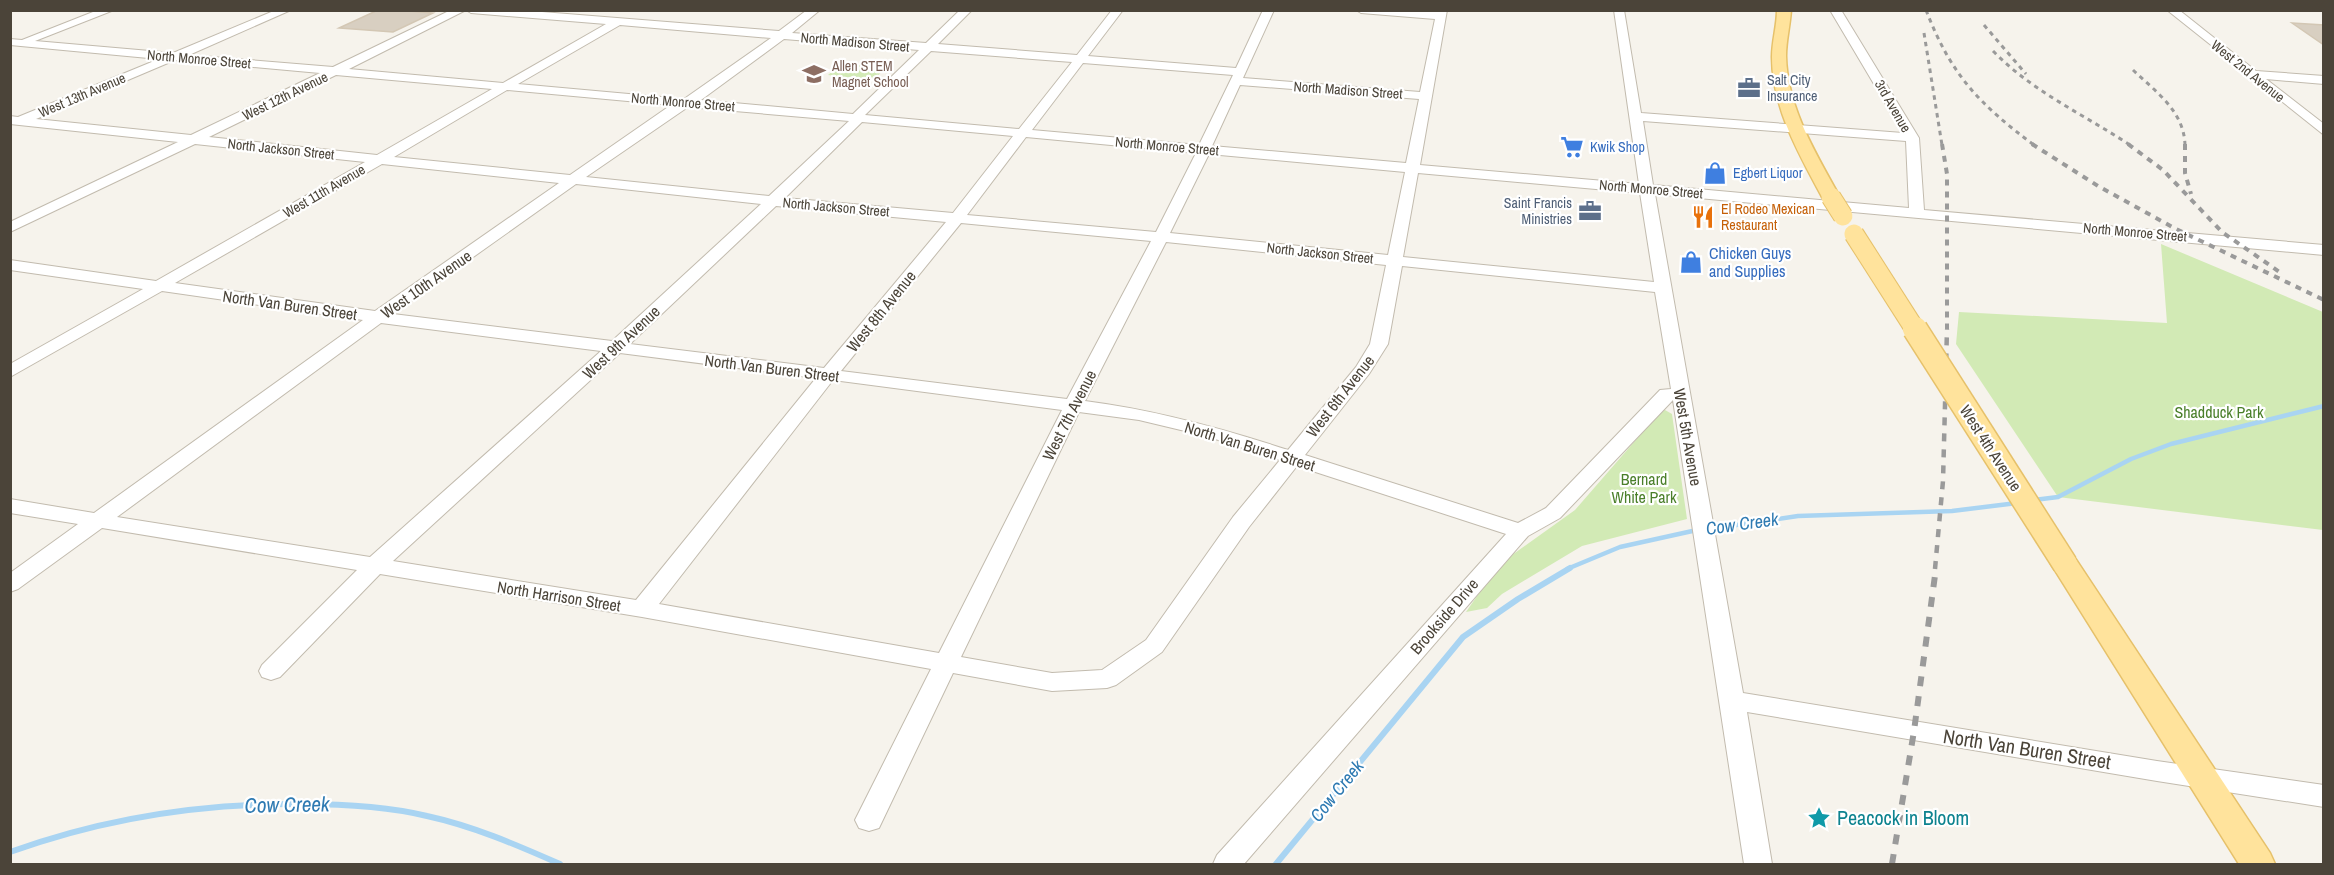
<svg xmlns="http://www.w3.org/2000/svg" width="2334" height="875" font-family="'Archivo Narrow',sans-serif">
<rect width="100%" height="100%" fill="#f6f3ec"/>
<!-- green -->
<g fill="#d2eab5">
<polygon points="842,64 887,67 873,80 828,75"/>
<polygon points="2161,244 2323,312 2323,530 2058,497 1956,344 1959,312 2167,323"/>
<polygon points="1665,410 1672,414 1687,519 1582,546 1502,594 1487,608 1466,612 1493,573 1505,560 1575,510 1661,411"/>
</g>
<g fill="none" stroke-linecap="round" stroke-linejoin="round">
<!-- stream-far1 -->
<g stroke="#a9d4f2" stroke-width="4.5">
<polyline points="2034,500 2058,497 2131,459 2171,444 2324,406"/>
<polyline points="1709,529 1798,516 1952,511 2017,503"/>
<polyline points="1567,569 1620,547 1697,530"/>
</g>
<!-- stream -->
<g stroke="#a9d4f2" stroke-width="6">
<path d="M10,852C104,818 200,803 301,804C343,804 386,806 427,816C473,826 517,845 560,864"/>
<polyline points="1276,864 1463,637 1518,599 1570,568"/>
</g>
</g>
<!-- building -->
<g fill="#d8cfc1" stroke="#d3c7b4" stroke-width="1.5">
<polygon points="378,10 397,10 433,13 393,32 339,28"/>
<polygon points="2292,23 2324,25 2324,45"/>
</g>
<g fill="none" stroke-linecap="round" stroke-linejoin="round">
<!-- minor casing -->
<g stroke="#c2bbae" stroke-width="2">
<g id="minor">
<path d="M98,10H114L35,41L173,53L276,10H291L189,55L333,67L451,10H466L349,69L503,83L606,24L471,13L466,10H517L779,31L807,10H820L792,33L926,43L960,10H972L938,44L1077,55L1112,10H1123L1088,56L1236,68L1263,10H1274L1243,78L1420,92L1435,19L1361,13L1356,10L1436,12L1437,10H1447L1420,165L1639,184L1614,10H1624L1641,113L1903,133L1830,10H1841L1919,138L1924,210L2324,245V255L1655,194L1743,693L2157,761L2324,785V807L2157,781L1747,712L1772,864H1744L1673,400L1560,518L1528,536L1244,864H1213L1217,855L1506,534L1297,466L1249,527L1162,652L1116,685L1107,688L1052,691L953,673L879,828L869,831L859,828L855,820L931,669L642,617L380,574L280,677L271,680L262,677L259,671L262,665L357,570L102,528L18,589L10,592V573L78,524L10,513V499L94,513L363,320L162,291L10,377V364L143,289L10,270V260L156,281L365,162L195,144L10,232V222L178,142L10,124V116L18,117L159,59L10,45V39L22,40ZM620,25L771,38L684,99L518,84ZM784,39L919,50L853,114L701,100ZM931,51L1072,62L1019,129L865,115ZM175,60L320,73L191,135L36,119ZM1083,63L1233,75L1199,145L1032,130ZM336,75L492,89L377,155L209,137ZM1240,85L1419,99L1406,163L1212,146ZM507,90L671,105L570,175L394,157ZM688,107L849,121L769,196L586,177ZM1643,121L1906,141L1909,208L1653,185ZM862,122L1013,136L953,213L785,198ZM1026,137L1196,153L1156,232L967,215ZM1209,154L1405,172L1388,255L1170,233ZM382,164L559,183L375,311L175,283ZM1418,173L1640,193L1654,282L1403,257ZM576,184L761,204L612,341L393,314ZM776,206L946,222L824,368L630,344ZM961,223L1151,241L1067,399L841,371ZM1166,242L1386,265L1370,344L1356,367L1288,450C1221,428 1155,410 1085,401ZM1402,266L1655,292L1671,389L1660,390L1546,508L1518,523L1305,455L1369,374L1388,344ZM381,323L601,351L370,557L117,517ZM620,353L816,378L636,600L393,561ZM833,380L1062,410L939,653L659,604ZM1079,412L1139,420L1206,436L1280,460L1233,517L1146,640L1102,670L1052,673L961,657Z"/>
<polygon points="2167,10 2179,10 2256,71 2324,76 2324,84 2266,79 2324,124 2324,135"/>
</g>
</g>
<!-- major casing -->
<g stroke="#e6c16a" stroke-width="3">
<g id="major">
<path d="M1777,10H1791C1790,26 1786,41 1786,56C1787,107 1816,154 1840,197L1837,201H1825L1822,197C1799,154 1772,108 1772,57C1772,41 1777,26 1777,10Z"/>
<polygon points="2065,555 2075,558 2270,853 2275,864 2239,864 2051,564 2055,558"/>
</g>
</g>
<!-- minor -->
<use href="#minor" fill="#fff" fill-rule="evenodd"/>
<!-- major -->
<use href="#major" fill="#ffe39c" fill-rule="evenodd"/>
<!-- rail-far3 -->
<g stroke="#9a9a9a" stroke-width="3" stroke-dasharray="4.5 4.5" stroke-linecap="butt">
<path d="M1926,10C1951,75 1979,104 2034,145"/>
<polyline points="1984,25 2026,74"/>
<polyline points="1924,33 1942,145"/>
<path d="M1993,51C2033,92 2083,114 2130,145"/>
<path d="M2133,70C2156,92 2184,111 2185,145"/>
</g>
<!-- rail-far2 -->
<g stroke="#9a9a9a" stroke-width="4" stroke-dasharray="6 6" stroke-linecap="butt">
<polyline points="1942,144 1947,174 1947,331"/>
<polyline points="2032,144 2098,186 2176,229 2324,300"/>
<polyline points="2128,144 2163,170 2222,232 2281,273"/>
<polyline points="2185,144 2185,173 2191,194"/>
</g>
<!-- rail-far1 -->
<polyline stroke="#9a9a9a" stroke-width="4.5" stroke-dasharray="8 8" stroke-linecap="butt" points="1935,569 1943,481 1947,329"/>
<!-- rail -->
<polyline stroke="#9a9a9a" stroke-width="6" stroke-dasharray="10 10" stroke-linecap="butt" points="1892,864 1914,731 1936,568"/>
<!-- major-bridge-far1 casing -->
<g stroke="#e6c16a" stroke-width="21" stroke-linecap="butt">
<g id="major-bridge-far1">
<polyline points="1831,197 1843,216"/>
<polyline points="1854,234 1916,331"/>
</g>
</g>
<!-- major-bridge casing -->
<g stroke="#e6c16a" stroke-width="27" stroke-linecap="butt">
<polyline id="major-bridge" points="1915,329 2065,564"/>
</g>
<!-- major-bridge-far1 -->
<use href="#major-bridge-far1" stroke="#ffe39c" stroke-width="19"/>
<!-- major-bridge -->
<use href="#major-bridge" stroke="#ffe39c" stroke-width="24"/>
</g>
<!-- icons -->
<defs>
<g id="school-bare" transform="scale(1.8)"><path d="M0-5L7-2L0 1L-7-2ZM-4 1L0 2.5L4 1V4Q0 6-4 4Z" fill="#8d6e63" stroke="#fff" stroke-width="2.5" paint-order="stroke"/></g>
<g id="office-bare" transform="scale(1.8)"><path d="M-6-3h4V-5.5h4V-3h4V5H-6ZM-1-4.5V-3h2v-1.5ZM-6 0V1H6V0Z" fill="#5c6f8a" stroke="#fff" stroke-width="2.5" paint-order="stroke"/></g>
<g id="supermarket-bare" transform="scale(1.8)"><path d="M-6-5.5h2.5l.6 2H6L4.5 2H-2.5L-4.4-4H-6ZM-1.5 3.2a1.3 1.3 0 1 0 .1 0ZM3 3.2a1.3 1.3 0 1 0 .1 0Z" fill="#3f7fe0" stroke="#fff" stroke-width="2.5" paint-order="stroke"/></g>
<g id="shop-bare" transform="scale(1.8)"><path d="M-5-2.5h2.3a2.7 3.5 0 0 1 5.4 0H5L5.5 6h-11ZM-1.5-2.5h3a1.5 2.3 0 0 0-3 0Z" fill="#3f7fe0" stroke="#fff" stroke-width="2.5" paint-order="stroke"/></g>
<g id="restaurant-bare" transform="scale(1.8)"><path d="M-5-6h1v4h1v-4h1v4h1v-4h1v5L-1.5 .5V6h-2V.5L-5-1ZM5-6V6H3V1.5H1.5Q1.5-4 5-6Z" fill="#e8710a" stroke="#fff" stroke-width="2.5" paint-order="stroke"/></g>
<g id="sight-bare" transform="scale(1.8)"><path d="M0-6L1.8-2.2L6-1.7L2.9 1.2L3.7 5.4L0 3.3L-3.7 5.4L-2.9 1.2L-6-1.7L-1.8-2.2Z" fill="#0f9aa8" stroke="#fff" stroke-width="2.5" paint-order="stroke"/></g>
</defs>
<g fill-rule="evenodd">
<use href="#school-bare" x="814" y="74"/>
<use href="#office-bare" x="1749" y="88"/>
<use href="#supermarket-bare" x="1572" y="147"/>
<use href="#shop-bare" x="1715" y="173"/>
<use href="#office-bare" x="1590" y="211"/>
<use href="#restaurant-bare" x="1703" y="217"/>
<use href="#shop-bare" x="1691" y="262"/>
<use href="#sight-bare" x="1819" y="818"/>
</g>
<g text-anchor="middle" stroke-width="4.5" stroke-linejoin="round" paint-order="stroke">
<!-- far-street labels -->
<g font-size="14" fill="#4b4439" stroke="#fff">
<text transform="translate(855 42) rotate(5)" y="5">North Madison Street</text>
<text transform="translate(199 59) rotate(5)" y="5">North Monroe Street</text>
<text transform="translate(2248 71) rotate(39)" y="5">West 2nd Avenue</text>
<text transform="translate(1348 90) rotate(4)" y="5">North Madison Street</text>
<text transform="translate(82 95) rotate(-23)" y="5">West 13th Avenue</text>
<text transform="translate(285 96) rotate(-26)" y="5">West 12th Avenue</text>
<text transform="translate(683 102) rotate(5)" y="5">North Monroe Street</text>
<text transform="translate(1893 106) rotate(60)" y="5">3rd Avenue</text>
<text transform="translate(1167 146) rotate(5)" y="5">North Monroe Street</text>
<text transform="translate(281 149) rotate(6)" y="5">North Jackson Street</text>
<text transform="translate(1651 189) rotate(5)" y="5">North Monroe Street</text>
<text transform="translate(324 191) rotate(-30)" y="5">West 11th Avenue</text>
<text transform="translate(836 207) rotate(5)" y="5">North Jackson Street</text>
<text transform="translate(2135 232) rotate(5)" y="5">North Monroe Street</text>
<text transform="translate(1320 253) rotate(6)" y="5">North Jackson Street</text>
</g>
<!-- far-education labels -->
<g font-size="14" fill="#785e54" stroke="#fff" text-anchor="start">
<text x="832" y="71">Allen STEM<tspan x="832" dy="16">Magnet School</tspan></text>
</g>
<!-- far-service labels -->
<g font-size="14" fill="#4e5e75" stroke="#fff" text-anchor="start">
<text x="1767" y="85">Salt City<tspan x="1767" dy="16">Insurance</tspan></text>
<text x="1572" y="208" text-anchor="end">Saint Francis<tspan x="1572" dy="16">Ministries</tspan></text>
</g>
<!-- far-shop labels -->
<g font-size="14" fill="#366cbe" stroke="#fff" text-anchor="start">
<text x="1590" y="152">Kwik Shop</text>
<text x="1733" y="178">Egbert Liquor</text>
</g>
<!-- far-food labels -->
<g font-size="14" fill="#c56008" stroke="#fff" text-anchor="start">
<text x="1721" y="214">El Rodeo Mexican<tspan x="1721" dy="16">Restaurant</tspan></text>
</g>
<!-- shop labels -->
<g font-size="16" fill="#366cbe" stroke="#fff" text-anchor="start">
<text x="1709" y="259">Chicken Guys<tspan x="1709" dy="18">and Supplies</tspan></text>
</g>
<!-- street labels -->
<g font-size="16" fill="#4b4439" stroke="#fff">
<text transform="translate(426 284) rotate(-35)" y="6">West 10th Avenue</text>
<text transform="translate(290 305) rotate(8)" y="6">North Van Buren Street</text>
<text transform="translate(881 311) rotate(-51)" y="6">West 8th Avenue</text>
<text transform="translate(621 342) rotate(-43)" y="6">West 9th Avenue</text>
<text transform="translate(772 368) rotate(7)" y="6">North Van Buren Street</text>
<text transform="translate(1340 396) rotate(-52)" y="6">West 6th Avenue</text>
<text transform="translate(1069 415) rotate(-63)" y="6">West 7th Avenue</text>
<text transform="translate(1688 437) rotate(80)" y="6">West 5th Avenue</text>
<text transform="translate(1250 446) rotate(17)" y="6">North Van Buren Street</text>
<text transform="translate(1991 448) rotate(57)" y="6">West 4th Avenue</text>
<text transform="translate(559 596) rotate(9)" y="6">North Harrison Street</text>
<text transform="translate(1444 616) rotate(-49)" y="6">Brookside Drive</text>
</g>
<!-- park labels -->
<g font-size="16" fill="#4a7f2a" stroke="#fff">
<text x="2219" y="418">Shadduck Park</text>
<text x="1644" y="485">Bernard<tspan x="1644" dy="18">White Park</tspan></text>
</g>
<!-- water labels -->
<g font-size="18" font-style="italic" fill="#2e7ab2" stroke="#fff">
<text transform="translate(1742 524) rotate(-8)" y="6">Cow Creek</text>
<text transform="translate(1337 791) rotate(-51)" y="6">Cow Creek</text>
</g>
<!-- near-street labels -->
<g font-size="20" fill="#4b4439" stroke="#fff">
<text transform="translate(2027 749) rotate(9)" y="7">North Van Buren Street</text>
</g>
<!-- near-culture labels -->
<g font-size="20" fill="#0d838f" stroke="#fff" text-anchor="start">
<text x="1837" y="825">Peacock in Bloom</text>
</g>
<!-- near-water labels -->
<g font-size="21" font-style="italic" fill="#2e7ab2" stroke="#fff">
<text transform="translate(287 805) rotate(-1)" y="7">Cow Creek</text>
</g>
</g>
<!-- border -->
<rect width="2334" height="875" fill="none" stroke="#4b4439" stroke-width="24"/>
</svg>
